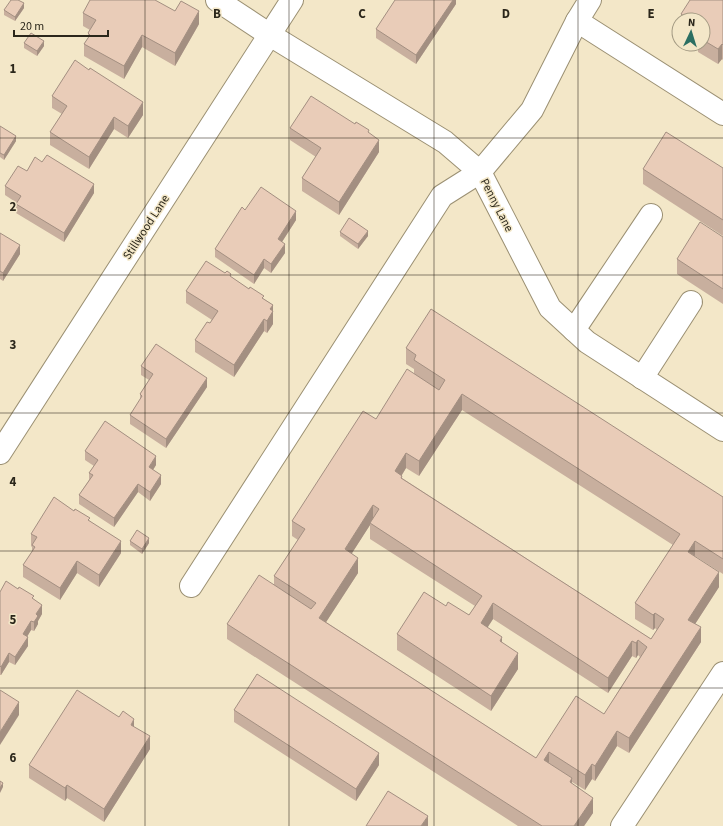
<svg xmlns="http://www.w3.org/2000/svg" width="723" height="826" font-family="'Source Sans 3',sans-serif">
<rect width="100%" height="100%" fill="#f3e7c8"/>
<g fill="none" stroke-linecap="round" stroke-linejoin="round">
<!-- minor casing -->
<g stroke="#9b9073" stroke-width="24">
<g id="minor">
<polyline points="217,0 270,35 445,142 480,172 550,308 587,342 723,430"/>
<polyline points="577,21 723,114"/>
<polyline points="574,330 651,215"/>
<polyline points="642,378 691,302"/>
<polyline points="0,453 292,0"/>
<polyline points="191,586 442,196 480,172 532,110 577,21 590,0"/>
<polyline points="622,826 723,673"/>
</g>
</g>
<!-- minor -->
<use href="#minor" stroke="#fff" stroke-width="22"/>
</g>
<!-- wall -->
<g fill="#c8af9e" fill-rule="evenodd">
<polygon points="456,0 456,4 416,64 376,38 376,29"/>
<polygon points="723,0 723,60 722,59 718,64 698,52 698,44 703,44 703,20 681,20 681,14"/>
<polygon points="24,8 15,21 4,15 4,10"/>
<polygon points="175,11 199,24 175,66 142,47 124,79 84,56 84,44 88,38 88,33 90,30 83,26 83,13"/>
<polygon points="24,43 44,46 37,56 24,48"/>
<polygon points="52,96 143,115 128,138 114,129 89,169 50,145 50,132 62,114 52,108"/>
<polygon points="0,126 16,141 4,160 0,157"/>
<polygon points="290,128 369,133 379,152 339,215 302,191 302,178 316,157 290,140"/>
<polygon points="42,162 94,193 64,242 16,213 16,204 17,203 5,195 5,186 27,171"/>
<polygon points="723,168 723,236 643,184 643,169"/>
<polygon points="245,210 296,220 282,242 285,253 271,273 264,268 254,284 215,257 215,249"/>
<polygon points="340,232 368,236 358,249 340,236"/>
<polygon points="0,233 20,254 3,281 0,279"/>
<polygon points="723,237 723,304 677,274 677,259"/>
<polygon points="231,277 273,305 273,324 267,333 264,331 234,377 195,352 195,340 210,323 212,320 186,303 186,291"/>
<path d="M406,348L723,497V574L695,556L719,587L695,624L701,642L629,753L617,746L595,781L592,779L585,790L572,782V784L593,813L584,826H518L227,639V624L274,586V576L298,540L292,536V521L376,419L414,374V369L406,364ZM462,410L673,545L635,603V619L653,630L655,628L657,630L651,639L402,478V475L406,468L419,476ZM370,525V539L475,606L469,615L446,606L397,634V650L491,711L518,669L502,643L487,627L493,619L608,693L632,656L636,658L638,655L640,657L604,714L536,758L326,622L358,573L352,553Z"/>
<polygon points="141,366 207,387 166,448 130,424 130,415 140,400 140,394 149,380 141,375"/>
<polygon points="85,451 156,465 153,470 161,484 150,501 138,492 114,527 79,504 79,495 89,480 89,473 94,466 85,460"/>
<polygon points="74,511 90,521 121,553 99,587 77,573 60,600 23,577 23,565 32,552 32,547 31,546 31,534"/>
<polygon points="130,541 149,543 142,554 130,545"/>
<polygon points="0,592 34,599 42,614 38,621 38,624 34,631 31,630 27,637 28,646 15,665 9,662 1,675 0,675"/>
<polygon points="234,710 379,765 356,801 234,722"/>
<polygon points="134,727 150,749 104,822 67,798 65,801 29,778 29,765"/>
</g>
<!-- shaded-wall -->
<g fill="#a38f81">
<polygon points="453,0 456,0 456,4 416,64 416,55"/>
<polygon points="24,3 24,8 15,21 15,17"/>
<polygon points="199,11 199,24 175,66 175,53"/>
<polygon points="142,35 142,47 124,79 124,66"/>
<polygon points="44,41 44,46 37,56 37,51"/>
<polygon points="722,44 722,59 718,64 718,49"/>
<polygon points="143,102 143,115 128,138 128,126"/>
<polygon points="114,117 114,129 89,169 89,157"/>
<polygon points="16,136 16,141 4,160 4,155"/>
<polygon points="379,140 379,152 339,215 339,202"/>
<polygon points="94,184 94,193 64,242 64,233"/>
<polygon points="296,211 296,220 278,248 278,239"/>
<polygon points="368,231 368,236 358,249 358,244"/>
<polygon points="285,244 285,253 271,273 271,264"/>
<polygon points="20,245 20,254 3,281 3,273"/>
<polygon points="264,259 264,268 254,284 254,275"/>
<polygon points="273,305 273,324 267,333 267,321 270,309"/>
<polygon points="264,319 264,331 234,377 234,365"/>
<polygon points="207,378 207,387 166,448 166,439"/>
<polygon points="462,394 462,410 419,476 419,461"/>
<polygon points="406,453 406,468 395,486 395,471"/>
<polygon points="156,456 156,465 149,476 149,467"/>
<polygon points="161,475 161,484 150,501 150,492"/>
<polygon points="138,484 138,492 114,527 114,518"/>
<polygon points="373,505 373,520 370,523 370,525 345,564 345,549"/>
<polygon points="149,538 149,543 142,554 142,549"/>
<polygon points="121,541 121,553 99,587 99,575"/>
<polygon points="695,541 695,556 688,552"/>
<polygon points="358,558 358,573 319,633 319,618"/>
<polygon points="77,561 77,573 60,600 60,588"/>
<polygon points="719,572 719,587 688,635 688,620"/>
<polygon points="493,603 493,619 481,638 481,623"/>
<polygon points="42,605 42,614 38,621 38,624 34,631 34,622 36,614"/>
<polygon points="655,613 655,628 653,630 653,615"/>
<polygon points="31,621 31,630 23,643 23,634"/>
<polygon points="701,627 701,642 629,753 629,738"/>
<polygon points="28,637 28,646 15,665 15,657"/>
<polygon points="502,637 502,652 500,641"/>
<polygon points="638,640 638,655 636,658 636,643"/>
<polygon points="632,641 632,656 608,693 608,678"/>
<polygon points="9,653 9,662 1,675 1,667"/>
<polygon points="518,653 518,669 491,711 491,696"/>
<polygon points="19,702 19,715 0,745 0,732"/>
<polygon points="134,719 134,732 131,725"/>
<polygon points="617,731 617,746 595,781 595,766"/>
<polygon points="150,736 150,749 104,822 104,809"/>
<polygon points="549,752 549,767 544,760"/>
<polygon points="379,753 379,765 356,801 356,789"/>
<polygon points="592,764 592,779 585,790 585,775"/>
<polygon points="572,778 572,794 570,782"/>
<polygon points="3,783 3,787 0,793 0,788"/>
<polygon points="67,785 67,798 65,801 65,788"/>
<polygon points="593,798 593,813 584,826 574,826"/>
<polygon points="428,816 428,826 421,826"/>
</g>
<!-- building -->
<g fill="#e9ccb8" stroke="#a38f81" fill-rule="evenodd">
<polygon points="11,0 18,0 24,3 15,17 4,10"/>
<polygon points="90,0 155,0 175,11 181,1 199,11 175,53 142,35 124,66 84,44 90,35 88,33 96,20 83,13"/>
<polygon points="395,0 453,0 416,55 376,29"/>
<polygon points="690,0 723,0 723,45 722,44 718,49 703,40 703,20 690,20 681,14"/>
<polygon points="31,33 44,41 37,51 24,43"/>
<polygon points="75,60 89,70 90,68 143,102 128,126 114,117 89,157 50,132 67,106 52,96"/>
<polygon points="311,96 355,124 356,122 369,130 368,132 379,140 339,202 302,178 321,148 290,128"/>
<polygon points="0,126 16,136 4,155 0,153"/>
<polygon points="666,132 723,168 723,220 643,169"/>
<polygon points="47,155 94,184 64,233 16,204 21,196 5,186 18,166 27,171 35,157 42,162"/>
<polygon points="261,187 296,211 278,239 285,244 271,264 264,259 254,275 215,249 242,207 245,210"/>
<polygon points="349,218 368,231 358,244 340,232"/>
<polygon points="700,222 723,237 723,289 677,259"/>
<polygon points="0,233 20,245 3,273 0,271"/>
<polygon points="206,261 225,273 227,271 231,274 230,276 249,289 250,287 264,296 262,298 273,305 270,309 273,311 267,321 264,319 234,365 195,340 207,322 210,323 218,311 186,291"/>
<path d="M431,309L723,497V559L695,541L688,552L719,572L688,620L701,627L629,738L617,731L595,766L592,764L585,775L549,752L544,760L572,778L570,782L593,798L574,826H542L227,624L259,575L311,609L316,603L274,576L305,529L292,521L363,411L376,419L407,369L439,390L445,380L414,360L416,355L406,348ZM462,394L680,534L635,603L653,615L655,613L664,619L651,639L401,478L402,476L395,471L406,453L419,461ZM373,505L379,509L370,523L482,596L469,615L448,602L446,606L424,592L397,634L491,696L518,653L500,641L502,637L481,623L493,603L608,678L632,641L636,643L638,640L647,647L604,714L576,696L536,758L319,618L358,558L345,549Z"/>
<polygon points="156,344 207,378 166,439 130,415 142,396 140,394 153,374 141,366"/>
<polygon points="105,421 156,456 149,467 161,475 150,492 138,484 114,518 79,495 93,475 89,473 98,460 85,451"/>
<polygon points="54,497 74,511 75,509 90,518 88,520 121,541 99,575 77,561 60,588 23,565 35,547 32,545 37,537 31,534"/>
<polygon points="137,530 149,538 142,549 130,541"/>
<polygon points="6,581 18,589 19,587 34,596 32,598 42,605 36,614 38,616 34,622 31,621 23,634 28,637 15,657 9,653 1,667 0,666 0,592"/>
<polygon points="257,674 379,753 356,789 234,710"/>
<polygon points="0,690 19,702 0,732"/>
<polygon points="77,690 119,717 123,711 134,719 131,725 150,736 104,809 67,785 65,788 29,765"/>
<polygon points="0,781 3,783 0,788"/>
<polygon points="388,791 428,816 421,826 366,826"/>
</g>
<!-- grid -->
<path fill="none" stroke="#2b271b" stroke-width="1" stroke-opacity="0.55" d="M145,0V826M289,0V826M434,0V826M578,0V826M0,138H723M0,275H723M0,413H723M0,551H723M0,688H723"/>
<g text-anchor="middle" stroke-width="3" stroke-linejoin="round" paint-order="stroke">
<!-- street labels -->
<g font-size="12" fill="#2b271b" stroke="#f3e7c8">
<text transform="translate(497 205) rotate(63)" y="4">Penny Lane</text>
<text transform="translate(146 227) rotate(-57)" y="4">Stillwood Lane</text>
</g>
</g>
<g font-size="13" text-anchor="middle" font-weight="bold" fill="#2b271b" stroke="#f3e7c8" stroke-width="3" stroke-linejoin="round" paint-order="stroke">
<text x="217" y="18">B</text>
<text x="362" y="18">C</text>
<text x="506" y="18">D</text>
<text x="651" y="18">E</text>
<text x="13" y="73">1</text>
<text x="13" y="211">2</text>
<text x="13" y="349">3</text>
<text x="13" y="486">4</text>
<text x="13" y="624">5</text>
<text x="13" y="762">6</text>
</g>
<!-- north arrow -->
<g transform="translate(691 32) rotate(4)"><circle r="19" fill="#f3e7c8" stroke="#a39a83"/>
<path d="M0-3L7 15L0 10L-7 15Z" fill="#2b6f62"/>
<text y="-6" font-size="11" font-weight="bold" text-anchor="middle" fill="#2b271b">N</text>
</g>
<!-- scale -->
<path d="M14 30v6h94v-6" fill="none" stroke="#2b271b" stroke-width="2"/>
<text x="20" y="30" font-size="12" fill="#2b271b" stroke="#f3e7c8" stroke-width="3" paint-order="stroke">20 m</text>
</svg>
